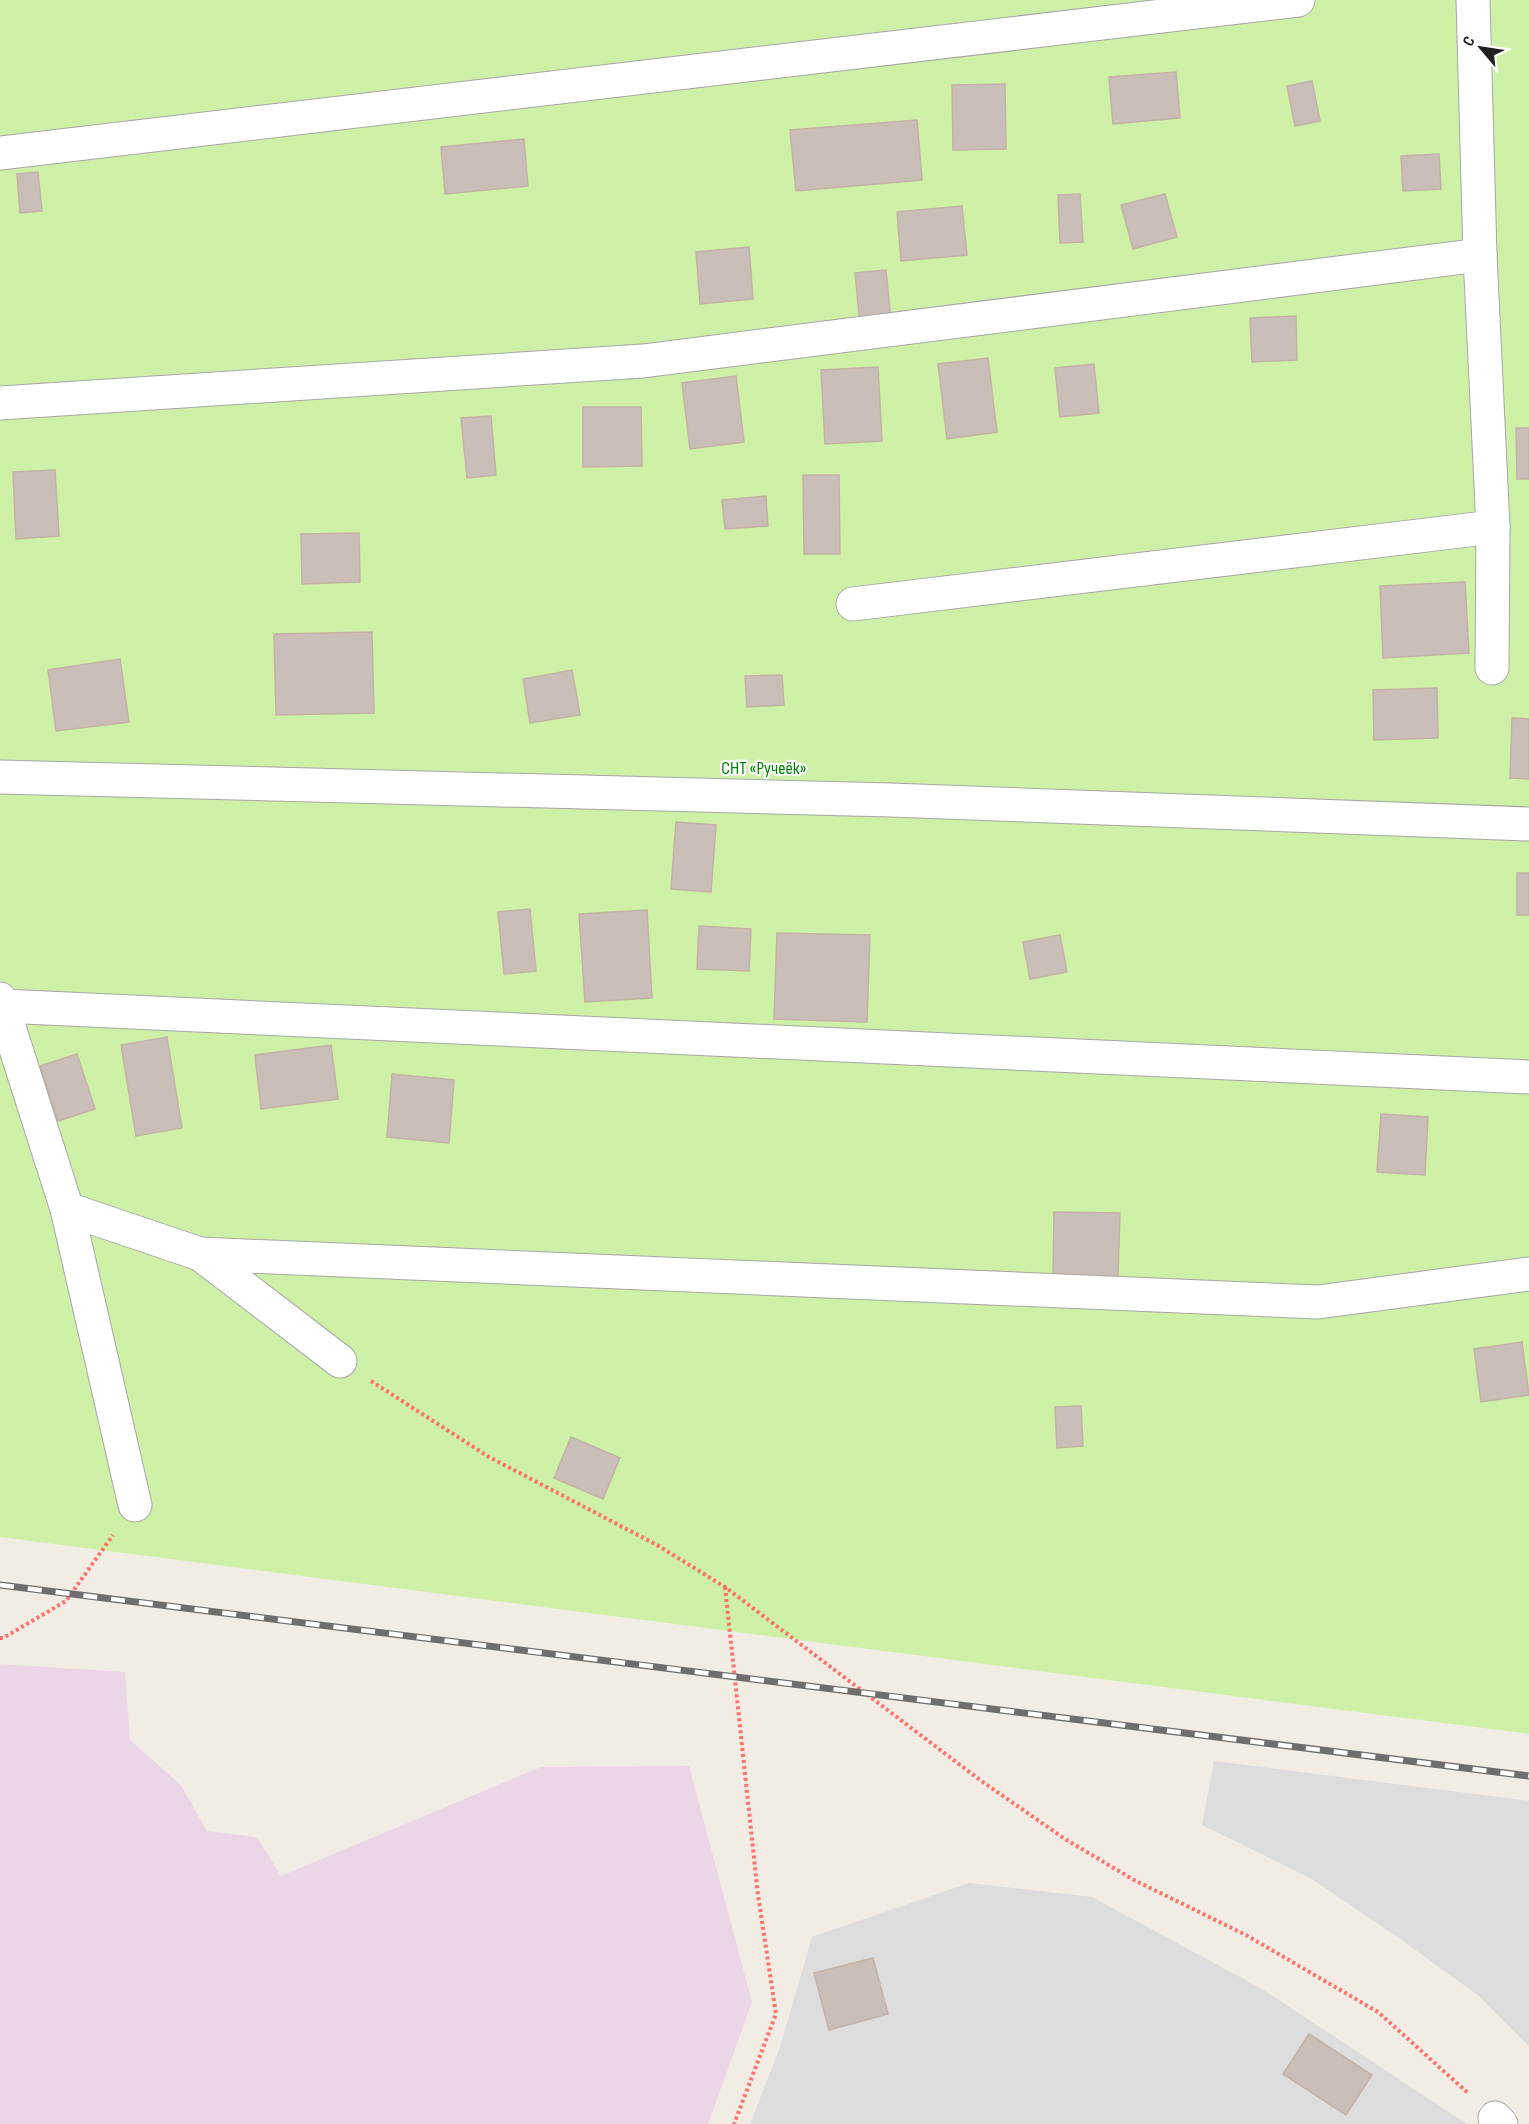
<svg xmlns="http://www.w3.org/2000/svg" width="1529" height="2124" font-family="'Sofia Sans Condensed',sans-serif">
<rect width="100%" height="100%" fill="#f1ede5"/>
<!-- residential -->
<g fill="#dedddd">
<polygon points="1214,1761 1529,1801 1529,2046 1479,1996 1396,1936 1310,1878 1202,1825"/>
<polygon points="969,1883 1092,1897 1262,1989 1467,2124 750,2124 780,2047 812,1937"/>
</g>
<!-- industrial -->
<polygon fill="#ebd6e8" points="0,1664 125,1672 130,1740 181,1785 207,1831 257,1837 281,1876 541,1767 689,1766 752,2002 708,2124 0,2124"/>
<!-- grass -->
<polygon fill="#cef0a7" points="0,0 1529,0 1529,1734 0,1537"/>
<!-- building -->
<g fill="#cabfb8" stroke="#c5b2a6" stroke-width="1.5">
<polygon points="1176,72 1180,118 1113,124 1109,77"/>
<polygon points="1312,81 1320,121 1295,126 1287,86"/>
<polygon points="1005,84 1006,149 953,150 952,85"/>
<polygon points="917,120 922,180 796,191 790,130"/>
<polygon points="524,139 528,186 445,194 441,147"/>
<polygon points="1439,154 1441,189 1403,191 1401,156"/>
<polygon points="38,172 42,211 20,213 17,174"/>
<polygon points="1080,194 1083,242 1060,243 1058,195"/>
<polygon points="1165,194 1177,237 1133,249 1121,205"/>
<polygon points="962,206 967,255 901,261 897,212"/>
<polygon points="749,247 753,299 700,304 696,252"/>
<polygon points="886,270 891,321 860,324 855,273"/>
<polygon points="1296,316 1297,360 1252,362 1250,318"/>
<polygon points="988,358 997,432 947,439 938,364"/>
<polygon points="1094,364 1099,413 1060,417 1055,368"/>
<polygon points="878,367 882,441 825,444 821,370"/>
<polygon points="736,376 744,442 690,449 682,383"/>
<polygon points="583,407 641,407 642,466 583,467"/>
<polygon points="491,416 496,475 467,478 461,418"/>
<polygon points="1516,428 1529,428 1529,479 1517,479"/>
<polygon points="55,470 59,536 16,539 13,472"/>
<polygon points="803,475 839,475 840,554 804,554"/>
<polygon points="766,496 768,526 725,529 722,500"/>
<polygon points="359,533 360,582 302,584 301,534"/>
<polygon points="1465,582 1469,653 1383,658 1380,586"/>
<polygon points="372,632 374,713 276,715 274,634"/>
<polygon points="120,659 129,722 56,731 48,670"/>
<polygon points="572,670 580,715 530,723 523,679"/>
<polygon points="782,675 784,705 747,707 745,676"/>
<polygon points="1437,688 1438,738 1374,740 1373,690"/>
<polygon points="1512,718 1529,719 1529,779 1510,778"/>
<polygon points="676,822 716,825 711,892 671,889"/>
<rect x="1517" y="873" width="12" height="42"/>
<polygon points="530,909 536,971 504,974 498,912"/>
<polygon points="647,910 652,998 585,1002 579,914"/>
<polygon points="699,926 751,929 749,971 697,969"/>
<polygon points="777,933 870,935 867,1022 774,1019"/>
<polygon points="1060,935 1067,972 1030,979 1023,942"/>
<polygon points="167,1037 182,1128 136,1136 121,1045"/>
<polygon points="331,1045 338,1099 261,1109 255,1055"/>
<polygon points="77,1054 95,1109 58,1121 40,1066"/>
<polygon points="392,1074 454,1080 449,1143 387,1137"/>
<polygon points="1381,1114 1428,1117 1425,1175 1377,1172"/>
<polygon points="1054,1212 1120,1213 1118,1276 1053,1275"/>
<polygon points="1522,1342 1529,1395 1481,1402 1474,1349"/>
<polygon points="1081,1406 1083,1446 1057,1448 1055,1407"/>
<polygon points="571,1437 620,1458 603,1499 554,1478"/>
<polygon points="873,1958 888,2014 829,2030 814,1973"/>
<polygon points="1309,2034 1372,2075 1346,2115 1283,2074"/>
</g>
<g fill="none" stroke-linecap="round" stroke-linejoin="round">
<!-- minor casing -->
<g stroke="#a7a7a7" stroke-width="35">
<g id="minor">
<polyline points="1473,0 1480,255 1493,527 1492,668"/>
<polyline points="0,153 1298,0"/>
<polyline points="0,403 643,361 1480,255"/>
<polyline points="853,604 1493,527"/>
<polyline points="0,777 891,800 1529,824"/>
<polyline points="0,999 67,1209 200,1254 340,1361"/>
<polyline points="3,1006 1529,1077"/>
<polyline points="67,1209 135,1505"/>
<polyline points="200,1254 1318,1302 1529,1274"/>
<polyline points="1495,2118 1501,2124"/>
</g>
</g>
<!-- path -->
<g stroke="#ff7269" stroke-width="4" stroke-dasharray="3 3" stroke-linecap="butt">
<polyline points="371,1381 489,1457 657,1545 725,1587 980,1780 1065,1839 1134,1880 1246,1935 1378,2012 1468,2093"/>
<polyline points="725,1587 758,1895 776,2014 734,2124"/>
<polyline points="0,1638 3,1638 66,1601 113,1535"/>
</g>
<!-- minor -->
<use href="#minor" stroke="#fff" stroke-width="33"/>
<!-- rail casing -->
<g stroke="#6e6e6e" stroke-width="7">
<polyline id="rail" points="0,1585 1529,1776"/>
</g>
<!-- rail -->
<use href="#rail" stroke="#fff" stroke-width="4.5" stroke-dasharray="14" stroke-linecap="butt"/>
</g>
<g text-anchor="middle" stroke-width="4.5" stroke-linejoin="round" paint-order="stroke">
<!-- park labels -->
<g font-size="18" fill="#028507" stroke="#fff">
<text x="764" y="774">СНТ «Ручеёк»</text>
</g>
</g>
<!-- north arrow -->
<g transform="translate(1481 48) rotate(299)" stroke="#ffffff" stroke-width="4.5" paint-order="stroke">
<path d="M0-4.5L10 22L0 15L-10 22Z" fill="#202020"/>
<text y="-9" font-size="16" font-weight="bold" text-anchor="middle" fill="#202020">С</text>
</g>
</svg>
